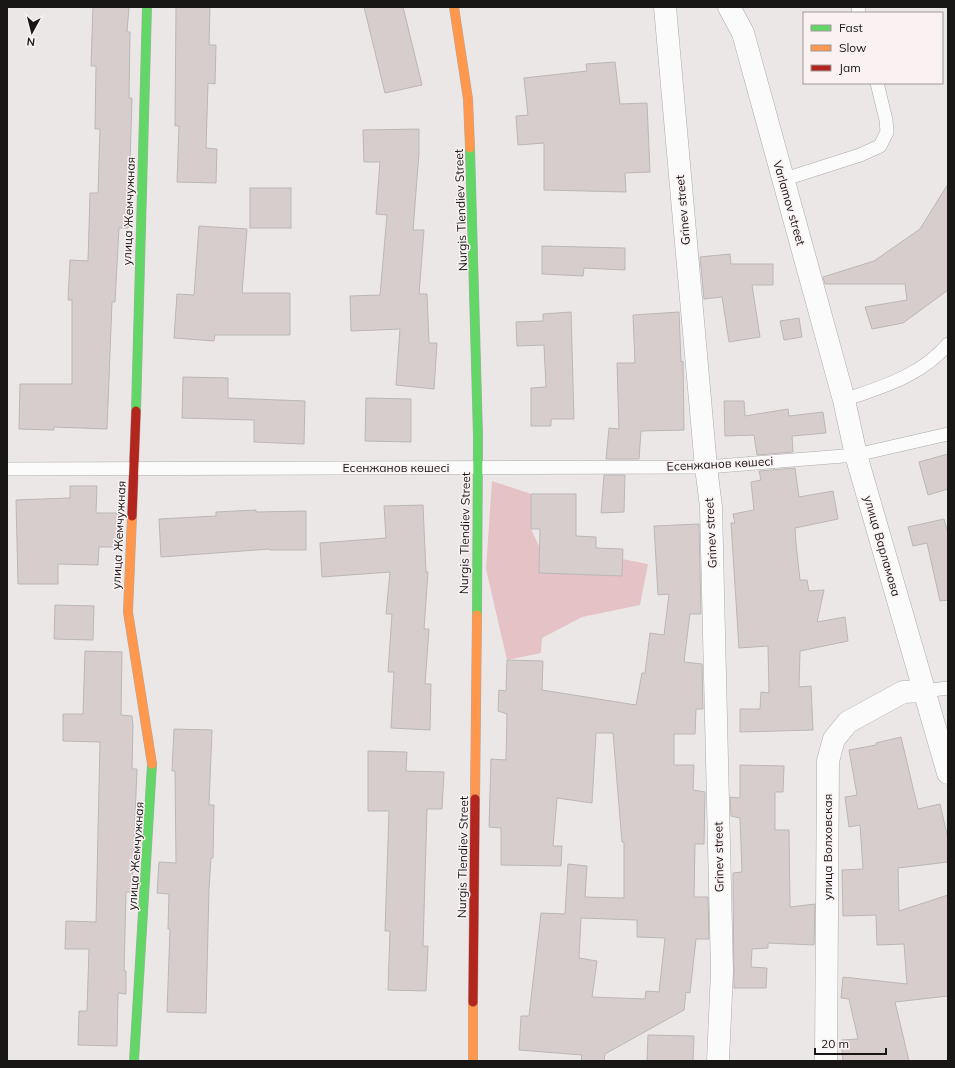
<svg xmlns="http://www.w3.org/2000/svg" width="955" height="1068" font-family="Mulish,sans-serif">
<rect width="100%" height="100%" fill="#ebe7e7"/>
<!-- green -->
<polygon fill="#e5c2c5" points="492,481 531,494 531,529 539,546 539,573 622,576 622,559 648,564 640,605 582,617 542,638 541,653 507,660 486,569"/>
<!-- building -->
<g fill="#d8cdcd" stroke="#bab7b7" fill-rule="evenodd">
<polygon points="93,7 129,7 127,32 130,32 129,98 132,98 128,228 119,228 115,302 112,302 107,429 54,427 54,430 19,429 20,384 72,384 72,300 68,300 70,260 88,261 90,193 98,193 100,129 95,129 96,66 91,66"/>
<polygon points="176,7 210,7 209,45 216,45 215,84 208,83 206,148 217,149 216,183 177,182 179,126 175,126"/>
<polygon points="364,7 403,7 422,85 385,93"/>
<polygon points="615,62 620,104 647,103 650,172 625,173 626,192 544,190 544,143 518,145 516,116 528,115 524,78 587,71 586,64"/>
<polygon points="419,129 419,153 413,230 424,230 419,294 427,294 429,343 437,343 434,389 396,385 400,329 351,331 350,296 380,295 387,215 376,214 380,162 364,162 363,130"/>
<polygon points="948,184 948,290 903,323 872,329 865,307 907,300 905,284 825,284 823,277 874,261 920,229"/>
<rect x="250" y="188" width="41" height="40"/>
<polygon points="199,226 247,229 242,293 290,293 290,335 215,335 214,341 174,338 177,294 194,295"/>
<polygon points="542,246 625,248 625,270 584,268 583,276 542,274"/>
<polygon points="730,254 731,264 773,264 773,285 752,285 760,337 729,342 722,297 704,299 700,257"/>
<polygon points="571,312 574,419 551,419 551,426 531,426 531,388 546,387 544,345 517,346 516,322 543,321 543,314"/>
<polygon points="679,312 681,362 683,361 684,430 641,431 639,459 606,459 609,428 619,429 617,363 635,363 633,315"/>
<polygon points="799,318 802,337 784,340 780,321"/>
<polygon points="183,377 228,378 228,398 305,401 304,444 254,442 254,420 182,418"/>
<polygon points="366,398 411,399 411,442 365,441"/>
<polygon points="724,401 744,401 745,416 788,409 789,416 823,412 826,433 792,436 793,452 757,455 754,435 725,436"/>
<polygon points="948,454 948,489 928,495 919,462"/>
<polygon points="795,468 799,497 833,491 838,519 795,528 796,544 800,580 807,580 809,591 824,590 817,622 845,617 848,641 800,651 799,687 811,686 813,730 740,732 740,709 760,709 761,692 769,693 768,646 739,648 731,523 735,523 733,514 754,510 751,482 761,480 759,471"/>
<polygon points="604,475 625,475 624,512 601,513"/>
<polygon points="70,486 97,486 96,513 120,513 118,547 99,547 98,565 58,564 58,584 18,584 16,500 70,498"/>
<polygon points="531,494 576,494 576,536 596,537 596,548 623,549 622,576 539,573 540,529 531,529"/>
<polygon points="423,505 426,572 428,572 424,629 429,629 425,684 431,684 430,730 391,728 394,672 388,672 392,614 386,614 390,572 322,577 320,543 386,538 384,506"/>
<polygon points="256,510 256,512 306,511 306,550 270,550 270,549 161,557 159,519 216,516 216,512"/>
<polygon points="944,519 948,534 948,600 940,601 927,543 913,546 908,527"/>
<path d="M699,524L701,614H690L684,662L702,664L703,709H696L695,734H674V765H694L693,790L705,792L704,844H695L694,897H708L709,939H696L690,993L686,992L684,1010L605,1054L604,1061H581L582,1055L519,1050L521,1016H529L541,913L565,914L568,864L587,866L585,897L624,898V842H622L613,733H596L592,803L557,798L553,846H562L561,866L501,865V828L489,827L491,759L506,760L507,714L498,711L499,690L506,691L507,660L543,661L542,690L636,705L642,673H645L650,633L664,635L669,594L658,595L654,526ZM581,918L637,920V937L665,938L659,992L646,991L645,999L592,997L597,961L579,958Z"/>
<polygon points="55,605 94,606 93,640 54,639"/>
<polygon points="85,651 122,652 121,715 132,716 133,725 132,769 137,769 132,892 126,892 124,971 126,971 126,994 118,993 117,1046 78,1045 79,1011 87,1011 89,949 65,949 66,921 96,922 100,742 63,741 63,714 83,714"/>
<polygon points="174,729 212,730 209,805 214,805 213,858 211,858 209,889 206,1013 167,1012 170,929 168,929 169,894 157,893 159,862 176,863 175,771 172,771"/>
<polygon points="901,737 918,809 940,804 948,839 948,862 898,868 899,911 948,895 948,996 895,1002 909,1061 843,1061 841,1040 858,1039 849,999 841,998 843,977 907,984 904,944 877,945 876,915 843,916 842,870 863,869 860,825 849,827 845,797 857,795 849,750 876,745 876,743"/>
<polygon points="368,751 407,752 406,771 444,772 442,809 427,809 423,946 428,946 426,991 388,990 390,931 385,931 389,811 368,811"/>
<polygon points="740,765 784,766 783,792 775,792 775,830 789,830 790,907 815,904 814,945 768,943 768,948 752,949 751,967 767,968 766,988 734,988 733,873 742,872 740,818 731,816 730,797 740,798"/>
<polygon points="648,1035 694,1036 693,1061 647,1061"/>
</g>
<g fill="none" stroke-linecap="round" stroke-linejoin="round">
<!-- lane casing -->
<g stroke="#adaaaa" stroke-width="14">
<g id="lane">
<polyline points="858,7 859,13"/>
<polyline points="782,180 860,155 880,146 887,132 886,120 877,83"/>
<path d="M844,400C882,387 921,376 948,344"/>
<polyline points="7,469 706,467 856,455 948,434"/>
<polyline points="924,691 948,688"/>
</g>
</g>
<!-- street casing -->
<g stroke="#adaaaa" stroke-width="23">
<g id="street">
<polyline points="665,7 706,467 711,507 722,971 718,1061"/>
<polyline points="729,7 743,33 844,400 856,455 948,773"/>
<polyline points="826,1061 828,761 834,739 848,722 903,692 924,691"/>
</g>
</g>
<!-- fast casing -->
<g stroke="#adaaaa" stroke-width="10">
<g id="fast">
<polyline points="470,148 478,436 477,615"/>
<polyline points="136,411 147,7"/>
<polyline points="134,1061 152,764"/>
</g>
</g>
<!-- slow casing -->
<g stroke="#adaaaa" stroke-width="10">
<g id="slow">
<polyline points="454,7 468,99 470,148"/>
<polyline points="132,516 128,612 152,764"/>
<polyline points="475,799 477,615"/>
<polyline points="473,1061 473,1002"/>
</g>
</g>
<!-- jam casing -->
<g stroke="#adaaaa" stroke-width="10">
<g id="jam">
<polyline points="132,516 136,411"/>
<polyline points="473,1002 475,799"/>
</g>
</g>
<!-- lane -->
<use href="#lane" stroke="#fcfbfb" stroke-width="13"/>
<!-- street -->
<use href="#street" stroke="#fcfbfb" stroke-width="22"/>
<!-- fast -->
<use href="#fast" stroke="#63d668" stroke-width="9"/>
<!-- slow -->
<use href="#slow" stroke="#ff974d" stroke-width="9"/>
<!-- jam -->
<use href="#jam" stroke="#b3261e" stroke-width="9"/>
</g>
<g text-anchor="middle" stroke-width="3" stroke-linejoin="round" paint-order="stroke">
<!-- street labels -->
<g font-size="12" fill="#191616" stroke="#faf2f2">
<text transform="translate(789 203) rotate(74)" y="4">Varlamov street</text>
<text transform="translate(461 210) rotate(-92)" y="4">Nurgis Tlendiev Street</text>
<text transform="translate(683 210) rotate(-95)" y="4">Grinev street</text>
<text transform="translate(129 211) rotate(-88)" y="4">улица Жемчужная</text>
<text transform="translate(720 464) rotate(-3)" y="4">Есенжанов көшесі</text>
<text x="396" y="472">Есенжанов көшесі</text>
<text transform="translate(465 533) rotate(-89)" y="4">Nurgis Tlendiev Street</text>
<text transform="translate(711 533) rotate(-93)" y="4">Grinev street</text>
<text transform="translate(119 535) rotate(-87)" y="4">улица Жемчужная</text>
<text transform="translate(882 546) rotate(74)" y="4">улица Варламова</text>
<text transform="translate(828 847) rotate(-90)" y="4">улица Волховская</text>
<text transform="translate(136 856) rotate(-86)" y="4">улица Жемчужная</text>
<text transform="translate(463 857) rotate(-89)" y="4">Nurgis Tlendiev Street</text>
<text transform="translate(719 857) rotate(-91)" y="4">Grinev street</text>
</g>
</g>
<!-- border -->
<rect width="955" height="1068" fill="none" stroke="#191616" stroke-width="16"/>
<!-- legend -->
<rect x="803" y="12" width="140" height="72" fill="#faf2f2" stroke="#a09a9a"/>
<rect x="811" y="25" width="20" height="6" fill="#63d668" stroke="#a09a9a"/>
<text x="839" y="32" font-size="12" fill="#191616">Fast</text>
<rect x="811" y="45" width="20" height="6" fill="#ff974d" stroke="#a09a9a"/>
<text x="839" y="52" font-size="12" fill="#191616">Slow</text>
<rect x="811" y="65" width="20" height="6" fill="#b3261e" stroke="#a09a9a"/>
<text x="839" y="72" font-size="12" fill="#191616">Jam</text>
<!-- north arrow -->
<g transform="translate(32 32) rotate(187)" stroke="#faf2f2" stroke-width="3" paint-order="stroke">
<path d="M0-3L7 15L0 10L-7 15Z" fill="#191616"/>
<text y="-6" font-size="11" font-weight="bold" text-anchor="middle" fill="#191616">N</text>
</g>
<!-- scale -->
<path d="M815 1048v6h71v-6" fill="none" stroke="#191616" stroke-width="2"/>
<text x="821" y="1048" font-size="12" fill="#191616" stroke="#faf2f2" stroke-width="3" paint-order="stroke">20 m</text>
</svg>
